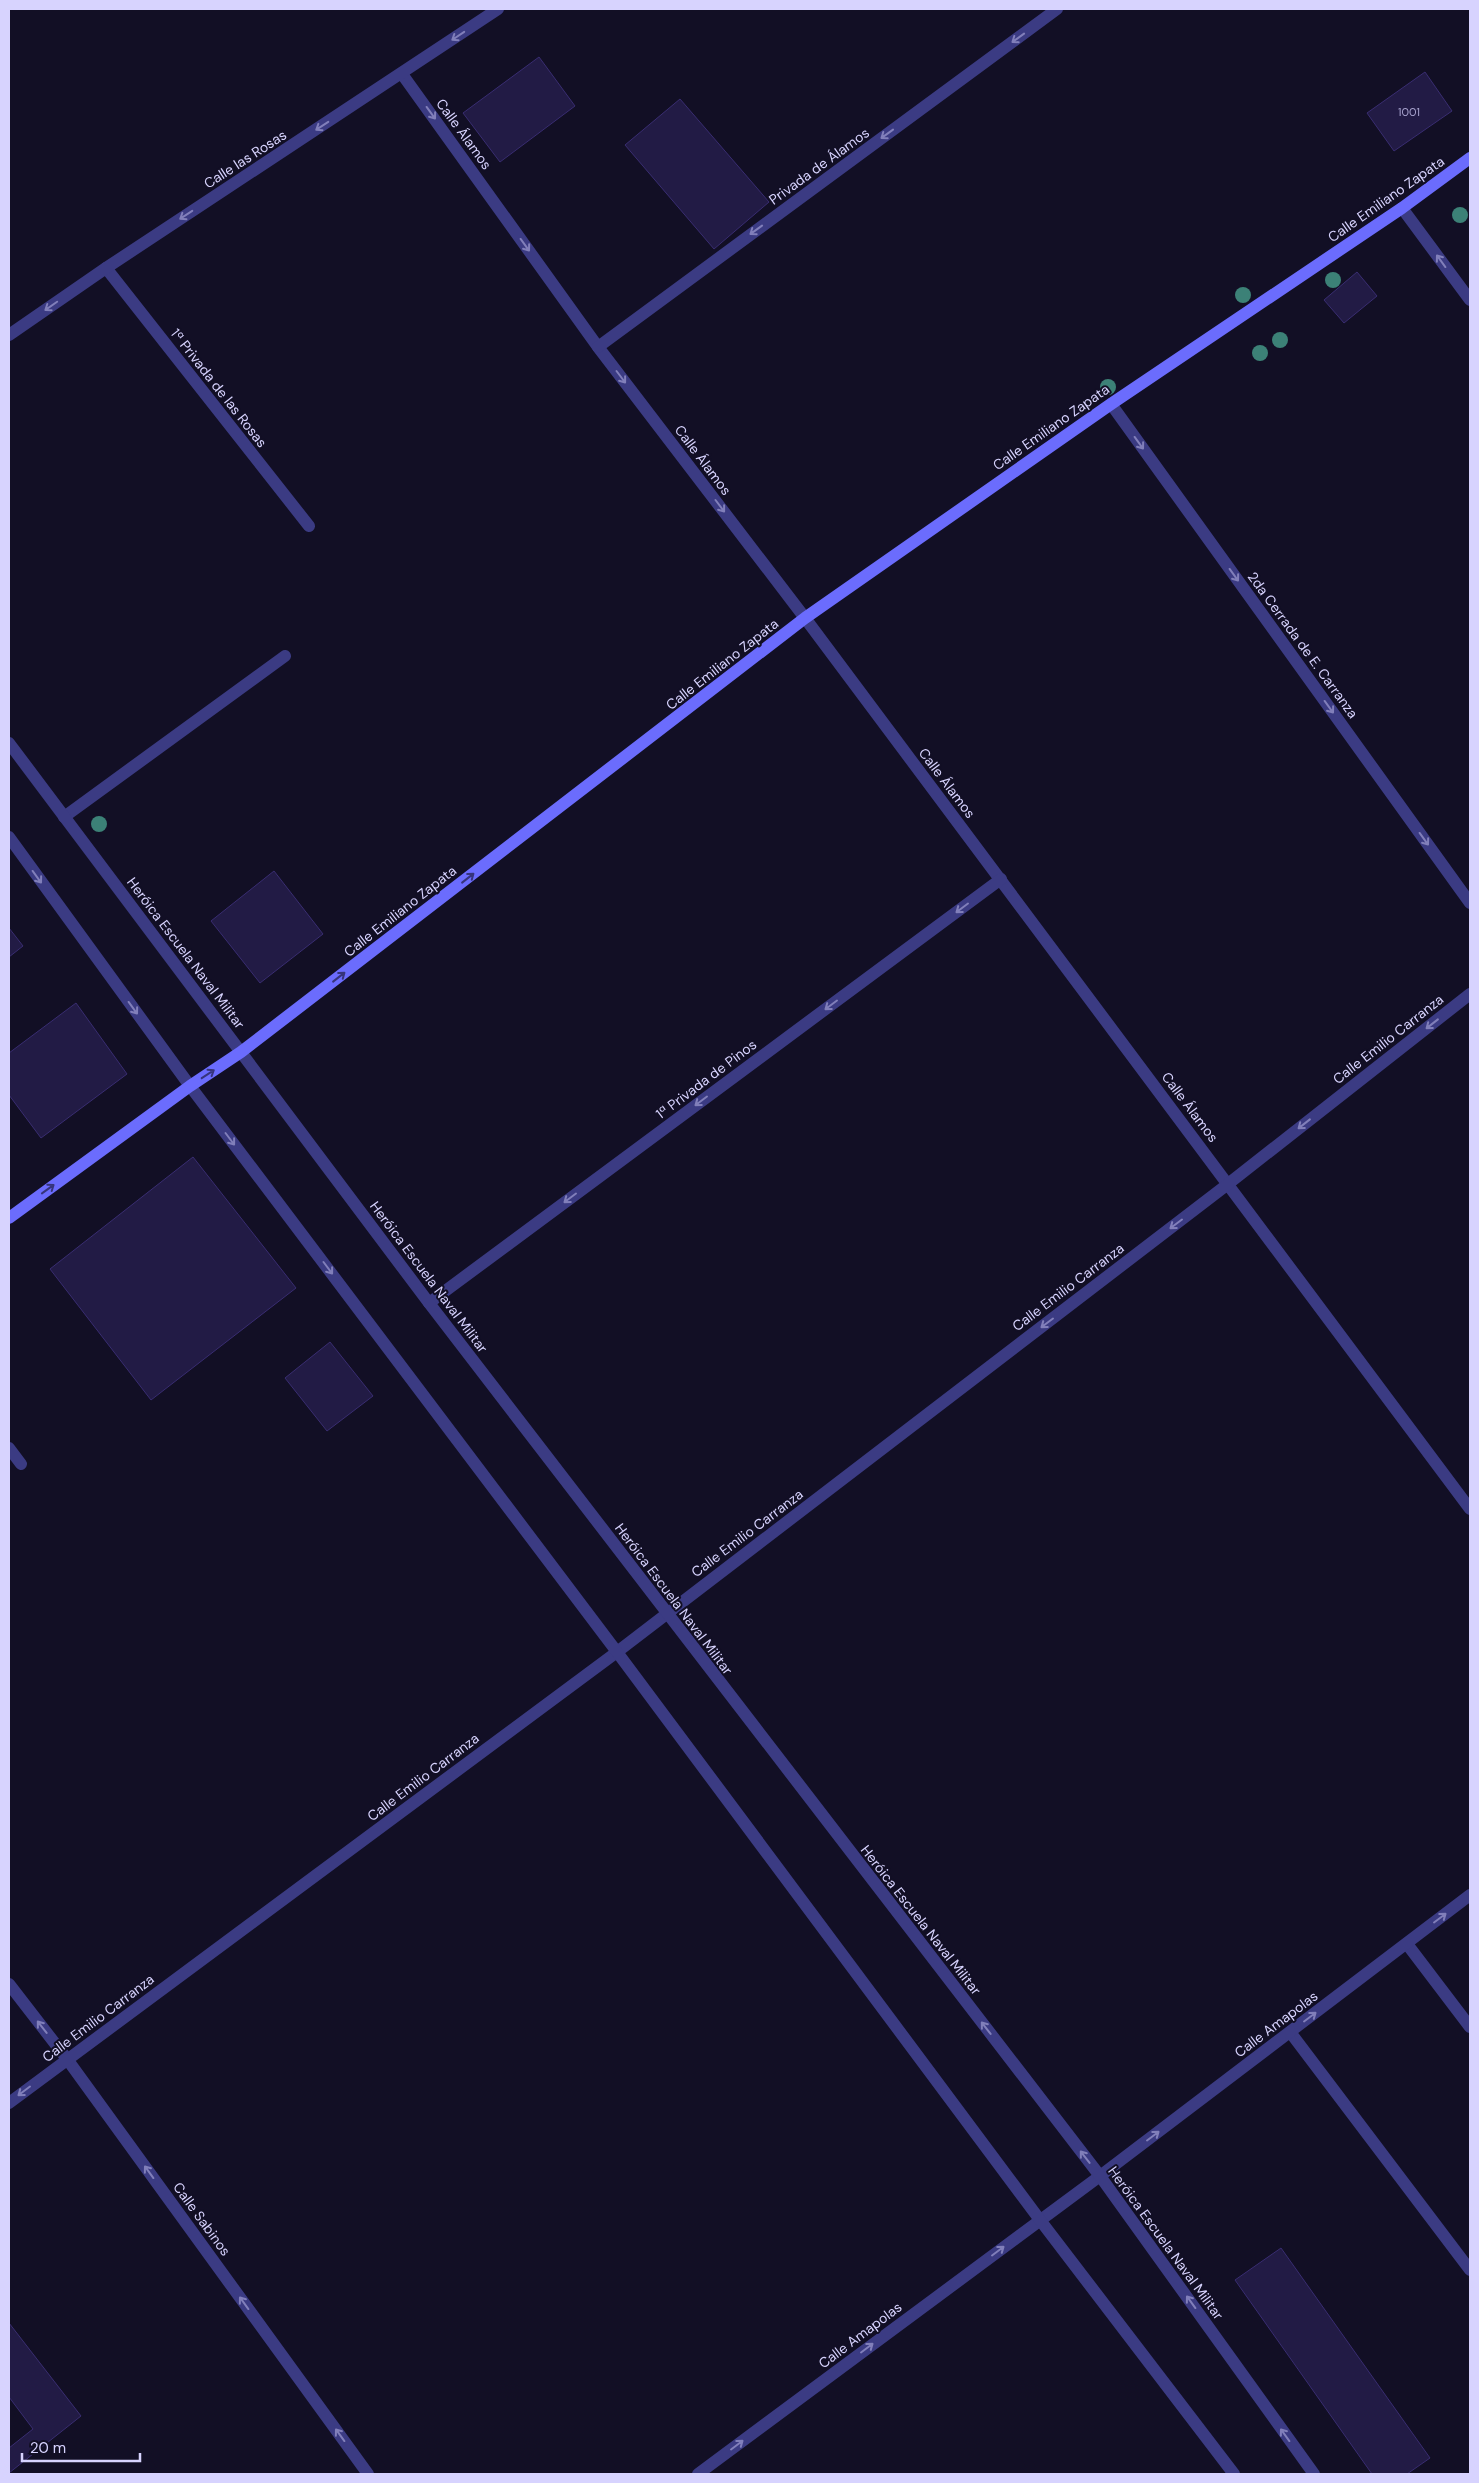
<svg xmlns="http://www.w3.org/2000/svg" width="1479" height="2483" font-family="'DM Sans',sans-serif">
<rect width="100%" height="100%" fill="#120f25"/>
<!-- building -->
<g fill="#221b45" stroke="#392d71">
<polygon points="539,57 575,106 500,162 463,113"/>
<polygon points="1425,72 1452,111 1394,151 1367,113"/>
<polygon points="680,99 769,202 714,249 625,145"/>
<polygon points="1357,272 1377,296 1344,323 1324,300"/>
<polygon points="274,871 323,934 260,983 211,921"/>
<polygon points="9,928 23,946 9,957"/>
<polygon points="76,1003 127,1074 41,1138 9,1095 9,1053"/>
<polygon points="193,1157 296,1288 151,1400 50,1269"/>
<polygon points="330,1342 373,1396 327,1431 285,1378"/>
<polygon points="1281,2248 1430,2458 1407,2474 1372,2474 1235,2280"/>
<polygon points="9,2323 81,2416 9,2473 9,2448 33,2429 9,2397"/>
</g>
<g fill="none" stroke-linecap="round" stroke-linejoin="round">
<!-- service -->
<g stroke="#3b3b83" stroke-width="12">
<polyline points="64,817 285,656"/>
<polyline points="9,1448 21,1464"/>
</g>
<!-- minor -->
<g stroke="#3b3b83" stroke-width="12">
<polyline points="402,74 598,347 805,618 1470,1509"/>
<polyline points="1402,208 1470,300"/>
<polyline points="106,268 309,526"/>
<polyline points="9,335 106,268 498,9"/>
<polyline points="598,347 1057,9"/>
<polyline points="1111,404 1470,903"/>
<polyline points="429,1303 1001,879"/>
<polyline points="1407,1944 1470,2027"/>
<polyline points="9,1984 67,2059 368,2474"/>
<polyline points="1290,2032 1470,2270"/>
<polyline points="9,2103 617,1652 1228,1184 1470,994"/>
<polyline points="698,2474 1100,2176 1470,1895"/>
</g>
<!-- tertiary -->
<g stroke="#3b3b83" stroke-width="12">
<polyline points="9,743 429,1303 1100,2176 1314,2474"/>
<polyline points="9,837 190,1086 617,1652 1040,2220 1234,2474"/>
</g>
<!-- secondary -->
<polyline stroke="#6b6cfd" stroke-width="12" points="9,1218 190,1086 241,1052 805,618 1111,404 1402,208 1470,158"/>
</g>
<!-- trees -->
<g fill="#3c8177">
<circle cx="1460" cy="215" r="8"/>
<circle cx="1333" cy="280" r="8"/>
<circle cx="1243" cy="295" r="8"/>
<circle cx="1280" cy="340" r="8"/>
<circle cx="1260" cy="353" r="8"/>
<circle cx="1108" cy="387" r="8"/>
<circle cx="99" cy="824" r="8"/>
</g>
<!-- one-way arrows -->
<defs><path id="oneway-shaft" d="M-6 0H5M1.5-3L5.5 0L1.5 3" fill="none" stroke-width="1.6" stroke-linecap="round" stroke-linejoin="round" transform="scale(1.25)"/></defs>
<g stroke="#817fba">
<use href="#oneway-shaft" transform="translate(458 36) rotate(146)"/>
<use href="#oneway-shaft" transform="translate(1018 38) rotate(144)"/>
<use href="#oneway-shaft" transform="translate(431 113) rotate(54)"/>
<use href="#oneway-shaft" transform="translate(322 126) rotate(147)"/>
<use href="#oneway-shaft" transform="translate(887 134) rotate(144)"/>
<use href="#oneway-shaft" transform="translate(186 215) rotate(147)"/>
<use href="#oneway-shaft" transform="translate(756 230) rotate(144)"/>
<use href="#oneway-shaft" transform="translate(525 245) rotate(54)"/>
<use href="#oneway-shaft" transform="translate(1441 261) rotate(-126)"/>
<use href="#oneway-shaft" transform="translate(51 306) rotate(145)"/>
<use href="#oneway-shaft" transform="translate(621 377) rotate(53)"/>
<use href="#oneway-shaft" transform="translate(1139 443) rotate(54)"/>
<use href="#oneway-shaft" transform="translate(720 506) rotate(53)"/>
<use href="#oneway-shaft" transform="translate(1234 575) rotate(54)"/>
<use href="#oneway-shaft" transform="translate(1329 707) rotate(54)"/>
<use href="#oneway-shaft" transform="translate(1424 839) rotate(54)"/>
<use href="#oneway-shaft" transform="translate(37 877) rotate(54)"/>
<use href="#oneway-shaft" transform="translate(962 908) rotate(143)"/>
<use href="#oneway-shaft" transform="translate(831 1005) rotate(143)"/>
<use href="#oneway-shaft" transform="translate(133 1008) rotate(54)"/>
<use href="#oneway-shaft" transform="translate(1432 1024) rotate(142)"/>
<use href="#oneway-shaft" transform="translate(701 1101) rotate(143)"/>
<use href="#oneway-shaft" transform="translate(1304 1124) rotate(142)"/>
<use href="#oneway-shaft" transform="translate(230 1139) rotate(53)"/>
<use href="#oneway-shaft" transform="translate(570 1198) rotate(143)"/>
<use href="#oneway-shaft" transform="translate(1176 1224) rotate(143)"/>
<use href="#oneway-shaft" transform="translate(328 1268) rotate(53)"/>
<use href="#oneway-shaft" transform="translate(1047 1323) rotate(143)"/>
<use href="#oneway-shaft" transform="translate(1440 1918) rotate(-37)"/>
<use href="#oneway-shaft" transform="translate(1310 2017) rotate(-37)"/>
<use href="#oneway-shaft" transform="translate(42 2027) rotate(-128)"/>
<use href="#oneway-shaft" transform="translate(986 2028) rotate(-128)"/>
<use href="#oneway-shaft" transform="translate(24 2091) rotate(143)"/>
<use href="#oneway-shaft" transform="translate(1153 2136) rotate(-37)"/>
<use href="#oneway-shaft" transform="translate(1085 2157) rotate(-128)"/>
<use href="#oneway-shaft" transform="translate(149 2172) rotate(-126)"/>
<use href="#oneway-shaft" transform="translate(998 2251) rotate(-37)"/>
<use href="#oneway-shaft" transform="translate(1191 2302) rotate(-126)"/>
<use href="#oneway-shaft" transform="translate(244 2303) rotate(-126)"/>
<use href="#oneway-shaft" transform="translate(867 2348) rotate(-37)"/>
<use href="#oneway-shaft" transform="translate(340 2435) rotate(-126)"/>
<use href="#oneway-shaft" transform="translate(1285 2435) rotate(-126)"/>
<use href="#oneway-shaft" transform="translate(737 2445) rotate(-37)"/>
</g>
<g stroke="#36347b">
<use href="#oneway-shaft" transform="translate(468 878) rotate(-38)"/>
<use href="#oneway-shaft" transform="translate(339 977) rotate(-38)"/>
<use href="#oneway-shaft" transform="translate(208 1074) rotate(-33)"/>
<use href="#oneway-shaft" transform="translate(48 1189) rotate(-36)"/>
</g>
<g text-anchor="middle" stroke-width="4" stroke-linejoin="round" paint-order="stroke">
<!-- number labels -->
<g font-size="11" fill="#aaa5d0">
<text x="1409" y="116">1001</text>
</g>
<!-- street labels -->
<g font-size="14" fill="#d7d3fe" stroke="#120f25">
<text transform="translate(464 134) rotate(54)" y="5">Calle Álamos</text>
<text transform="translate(245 159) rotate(-33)" y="5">Calle las Rosas</text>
<text transform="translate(819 166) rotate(-36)" y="5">Privada de Álamos</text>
<text transform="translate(1386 199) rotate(-35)" y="5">Calle Emiliano Zapata</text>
<text transform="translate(219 388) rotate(52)" y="5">1ª Privada de las Rosas</text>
<text transform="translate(1051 427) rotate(-35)" y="5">Calle Emiliano Zapata</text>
<text transform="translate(703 460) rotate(53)" y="5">Calle Álamos</text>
<text transform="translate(1303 645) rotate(54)" y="5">2da Cerrada de E. Carranza</text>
<text transform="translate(722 664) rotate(-38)" y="5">Calle Emiliano Zapata</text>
<text transform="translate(947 783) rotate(53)" y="5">Calle Álamos</text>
<text transform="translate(400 911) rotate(-38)" y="5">Calle Emiliano Zapata</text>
<text transform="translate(186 953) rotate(53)" y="5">Heróica Escuela Naval Militar</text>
<text transform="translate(1388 1039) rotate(-38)" y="5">Calle Emilio Carranza</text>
<text transform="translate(706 1079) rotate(-37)" y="5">1ª Privada de Pinos</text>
<text transform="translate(1190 1107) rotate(53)" y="5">Calle Álamos</text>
<text transform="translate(429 1277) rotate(53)" y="5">Heróica Escuela Naval Militar</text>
<text transform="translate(1068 1287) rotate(-37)" y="5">Calle Emilio Carranza</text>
<text transform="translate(747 1533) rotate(-37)" y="5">Calle Emilio Carranza</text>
<text transform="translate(674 1599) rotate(53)" y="5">Heróica Escuela Naval Militar</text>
<text transform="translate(423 1777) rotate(-37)" y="5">Calle Emilio Carranza</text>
<text transform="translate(921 1920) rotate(52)" y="5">Heróica Escuela Naval Militar</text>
<text transform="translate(98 2018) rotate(-37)" y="5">Calle Emilio Carranza</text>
<text transform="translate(1276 2024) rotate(-37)" y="5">Calle Amapolas</text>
<text transform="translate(202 2219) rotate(54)" y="5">Calle Sabinos</text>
<text transform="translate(1166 2243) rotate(54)" y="5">Heróica Escuela Naval Militar</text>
<text transform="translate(860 2335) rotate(-37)" y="5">Calle Amapolas</text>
</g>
</g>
<!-- border -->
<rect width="1479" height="2483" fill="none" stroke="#d7d3fe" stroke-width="20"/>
<!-- scale -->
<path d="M22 2453v8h118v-8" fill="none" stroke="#d7d3fe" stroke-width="2.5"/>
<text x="30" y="2453" font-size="15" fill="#d7d3fe" stroke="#120f25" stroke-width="4" paint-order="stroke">20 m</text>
</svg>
